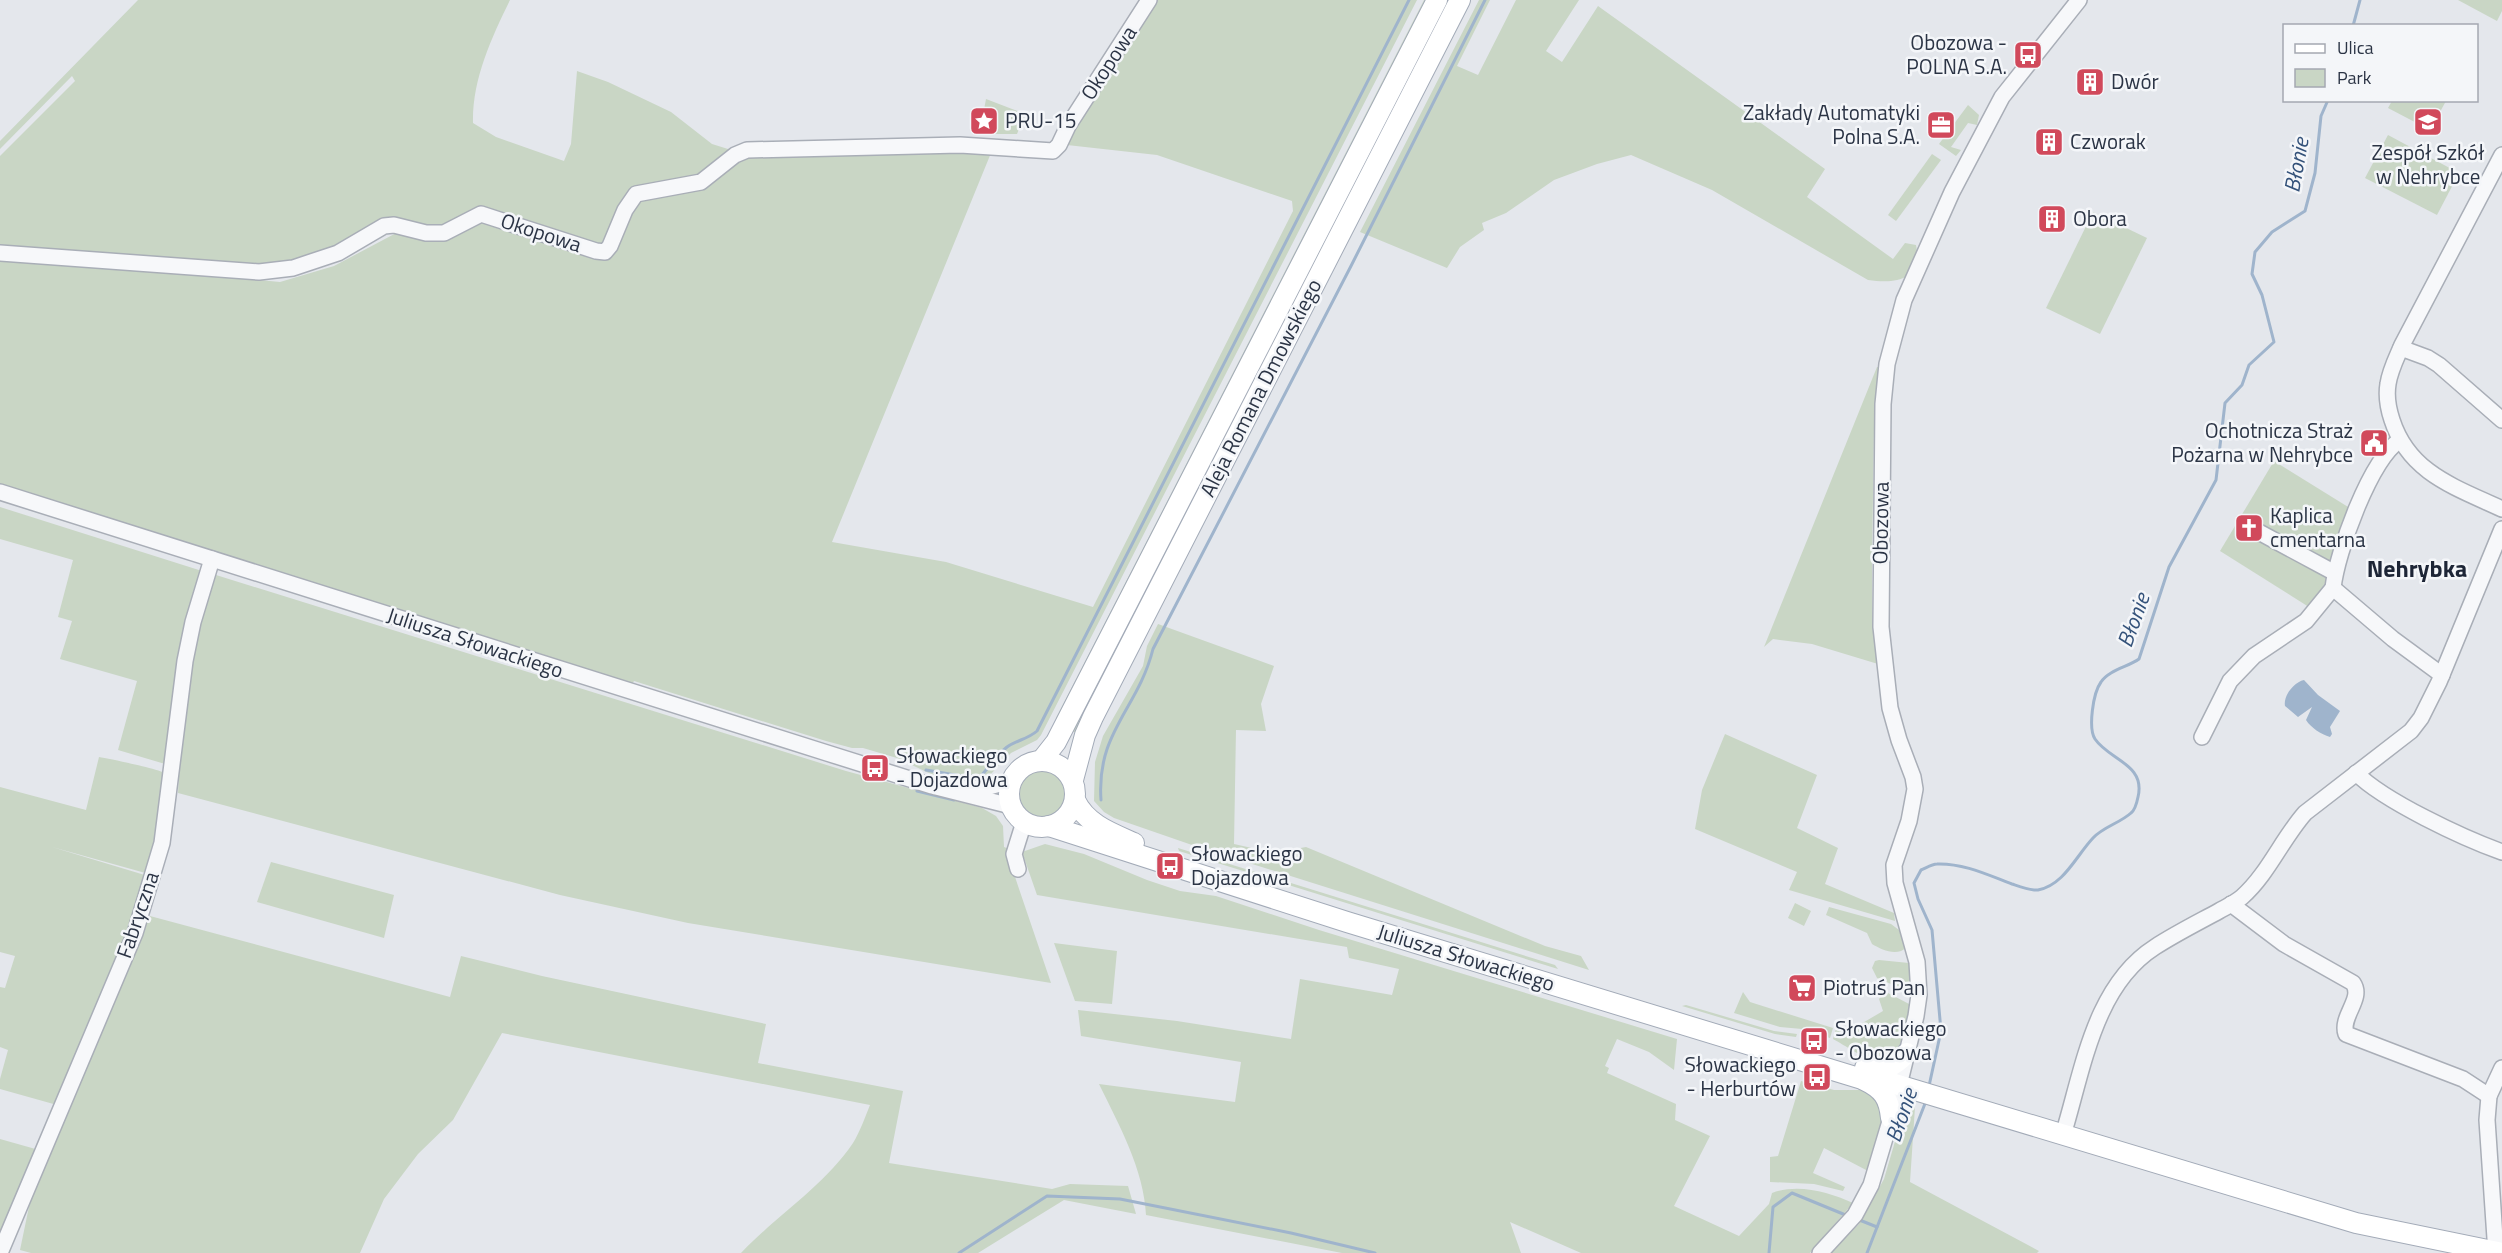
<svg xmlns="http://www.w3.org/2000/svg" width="2502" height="1253" font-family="'Titillium Web',sans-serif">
<rect width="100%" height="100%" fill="#e4e7ec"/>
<!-- green -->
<g fill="#c9d6c5">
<path d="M138,0H510C491,39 472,80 473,123L496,137L564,161L571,144L577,71L608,82L671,112L712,144L728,149L747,145L786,153H991L832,542L946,562L1093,607L1293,211L1292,201L1157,155L1067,145V136L1154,0H1417L1041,735L1037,740L1011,753L989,776L973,780L933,775L897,758L863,748H852L826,741L634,681L632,684L0,485V258L24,257L280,282L334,266L400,231L431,237L478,220L602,248L483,210L443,230L401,223L311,258L247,266L0,249V156L75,81L72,76L0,149V141Z"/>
<polygon points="1424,0 1430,0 1056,721 1056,718"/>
<polygon points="1444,0 1453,0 1078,734 1070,730"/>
<path d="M1479,0H1490L1457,66L1478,75L1516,0H1579L1546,51L1562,62L1598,6L1825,169L1807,197L1893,259L1905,243L1916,245C1923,281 1895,284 1868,280L1712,190L1631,155L1597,164L1554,180L1506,213L1482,223L1484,230L1460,247L1447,268L1360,232Z"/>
<polygon points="2458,0 2502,0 2502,11 2497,21"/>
<polygon points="986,99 1025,114 1017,134 986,134 980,131"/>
<polygon points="2392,101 2392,100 2446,101 2430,130 2388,108"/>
<polygon points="1968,105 1979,115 1977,125 1968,123 1951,147 1961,150 1956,156 1939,144"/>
<polygon points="2388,135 2459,173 2437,215 2365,178"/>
<polygon points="1932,154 1941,160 1896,221 1888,215"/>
<polygon points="2093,212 2147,238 2100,334 2046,308"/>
<polygon points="1877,367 1880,367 1874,429 1872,561 1872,621 1878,664 1812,644 1773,639 1764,647"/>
<polygon points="2274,461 2353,510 2329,575 2312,609 2220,551"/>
<polygon points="0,507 202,571 165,764 118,750 137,681 60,659 72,621 58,617 73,560 0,539"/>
<path d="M216,575L846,771L982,808L996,816L1003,826L1004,847L1009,849L1014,874L1051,983L688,923L560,895L178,793C182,718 190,646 216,575Z"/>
<polygon points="1158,624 1274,666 1261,704 1266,731 1236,730 1234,844 1274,853 1306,847 1545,946 1581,956 1589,970 1192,845 1114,818 1104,812 1094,801 1095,762 1103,736 1143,666 1147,646"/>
<polygon points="1725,734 1817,775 1797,828 1838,848 1825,884 1894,913 1895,921 1789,890 1797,872 1695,829 1702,790"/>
<path d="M99,757C111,759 164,770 169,775L149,874L52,847L148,876L117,962L57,1105L0,1089V1079L8,1050L0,1047V987L5,988L15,956L0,952V787L86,810Z"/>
<circle cx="1041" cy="793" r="25"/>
<path d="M1045,844L1084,854L1147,880L1180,891L1216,896L1319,930L1677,1039L1674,1070L1649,1052L1617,1039L1605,1066L1609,1068L1607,1073L1676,1104L1675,1120L1710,1136L1674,1206L1739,1236L1769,1204L1772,1193C1798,1183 1829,1192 1853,1203L1810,1253H1581L1510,1222L1521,1253H1342L1146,1215C1144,1170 1119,1125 1099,1084L1235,1102L1241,1062L1081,1036L1078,1010L1177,1021L1291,1039L1300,979L1392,995L1399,969L1349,958L1347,947L1037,895L1022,852Z"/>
<polygon points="1178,848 1555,965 1558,969 1179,851"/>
<polygon points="271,862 394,895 384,938 257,902"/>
<polygon points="1795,903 1811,911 1804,926 1788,918"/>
<path d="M1829,907L1891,924L1903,933L1907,947C1897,957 1882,950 1872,944L1867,933L1826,915Z"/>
<path d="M150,916L450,997L461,956L542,976L766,1024L758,1063L903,1091L889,1163L1052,1189L1070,1184L1128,1186L1136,1214L1064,1200L978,1253H741C776,1216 824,1186 853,1143C860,1132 865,1117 870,1105L502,1033L453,1120L418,1154L384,1199L360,1253H31L20,1250L31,1197L134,944Z"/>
<polygon points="1054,943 1117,951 1112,1004 1075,1001"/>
<polygon points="1879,960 1909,963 1912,966 1912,987 1905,990 1877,978 1872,968 1875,961"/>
<polygon points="1743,992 1750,1002 1833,1028 1830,1038 1802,1029 1780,1027 1734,1013"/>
<path d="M1888,993L1911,1005C1906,1023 1902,1065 1876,1061C1865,1059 1844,1045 1833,1039L1836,1029L1854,1028L1883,1011L1879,999L1883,994Z"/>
<polygon points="1686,1005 1774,1031 1797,1034 1796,1037 1775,1034 1682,1006"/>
<polygon points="1801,1081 1834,1090 1866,1090 1877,1097 1883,1119 1868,1171 1824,1148 1813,1173 1845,1187 1843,1191 1814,1184 1770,1182 1770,1157 1778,1156"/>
<polygon points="1906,1104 1915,1107 1910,1182 2039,1251 2037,1253 1830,1253 1859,1224 1884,1179"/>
<polygon points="0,1139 39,1150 0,1241"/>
</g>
<!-- water -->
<path fill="#9fb4cc" d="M2304,680L2318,695L2340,711L2330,727L2332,734L2330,737C2321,734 2311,728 2306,720L2312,707L2298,717L2285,706C2283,696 2294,682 2304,680Z"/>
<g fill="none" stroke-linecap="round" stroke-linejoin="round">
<!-- stream -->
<g stroke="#9fb4cc" stroke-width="3">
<polyline points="2353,26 2360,0"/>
<path d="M926,770L961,776H981C989,767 997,755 1007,747C1017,740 1028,739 1037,731L1409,0"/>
<polyline points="917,791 954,800"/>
<path d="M1101,800C1096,732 1138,709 1153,649L1351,266L1485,0"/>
<path d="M1929,1086L1941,1031L1932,930L1918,899L1914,883L1921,870C1926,868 1932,864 1937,864C1963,863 1988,875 2012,884C2018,886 2031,891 2038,890C2064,885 2076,856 2093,838C2103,827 2120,823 2131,813C2135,810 2137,802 2138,797C2146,764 2109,760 2095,739C2088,728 2093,693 2101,682C2109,670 2128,667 2139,659L2169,567L2216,480L2225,403L2242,385L2249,365L2274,342L2262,295L2252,274L2255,252L2272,232L2305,211L2315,173L2321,116L2328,100"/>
<polyline points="1857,1219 1877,1227"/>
<polyline points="959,1253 1047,1196 1120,1199 1291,1233 1375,1253"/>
<polyline points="1769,1253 1773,1207 1792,1193 1848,1216"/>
<polyline points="1867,1253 1926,1101"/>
</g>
<!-- minor casing -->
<g stroke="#a9aeb7" stroke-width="18">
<g id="minor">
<path d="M2502,155L2402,345C2397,357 2390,370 2388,384C2386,396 2388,408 2392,420C2409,473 2455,487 2502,509"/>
<polyline points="0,253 259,272 293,268 338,253 384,226 394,225 426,233 444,233 481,214 596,251 605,252 610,246 625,210 636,194 701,182 735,155 747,150 960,145 1053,151 1059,145 1068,126 1149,0"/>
<polyline points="2401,348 2428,358 2439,365 2502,420"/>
<polyline points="0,492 827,753 932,786 1011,806"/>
<polyline points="2257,531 2335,573"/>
<path d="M2333,588C2337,552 2370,460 2400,440"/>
<polyline points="2202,737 2230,681 2254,656 2306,621 2333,588 2393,639 2442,675"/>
<path d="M2356,773C2384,801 2463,838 2502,852"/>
<polyline points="961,789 989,787 1011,781"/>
<polyline points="1018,869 1014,854 1024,822"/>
<path d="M2231,904L2284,944L2353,983C2364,999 2340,1016 2346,1034L2463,1079L2489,1096"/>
<path d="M2063,1135C2083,1070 2094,986 2155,947C2175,934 2197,923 2219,911C2226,907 2235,903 2242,897C2268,874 2282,839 2305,813L2411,731L2421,718L2439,682L2502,529"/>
<polyline points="0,1253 135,933 162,843 185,661 193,622 212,559"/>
<polyline points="1820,1253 1855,1215 1871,1185 1891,1118 1916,1016 1919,995 1917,962 1895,883 1894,865 1909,821 1915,789 1913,777 1899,740 1890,708 1881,627 1883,404 1887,364 1904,300 1952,192 2002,97 2079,0"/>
<polyline points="2496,1253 2487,1120 2489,1096 2502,1068"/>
</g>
</g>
<!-- major casing -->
<g stroke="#a3abb8" stroke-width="22">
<g id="major">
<circle cx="1042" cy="794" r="33"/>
<polyline points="1041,761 1056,742 1437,0"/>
<polyline points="1073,780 1085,735 1093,717 1460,0"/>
<path d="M1075,800C1086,824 1111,833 1134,843"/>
<polyline points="1049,826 1347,922 1862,1079 1885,1081 2356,1223 2502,1253"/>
<path d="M1865,1068C1884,1071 1893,1068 1907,1053"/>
<path d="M1864,1080C1883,1089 1889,1098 1891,1118"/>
</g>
</g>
<!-- minor -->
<use href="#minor" stroke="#f7f8fa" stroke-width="15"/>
<!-- major -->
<use href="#major" stroke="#fff" stroke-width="20"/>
</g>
<!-- icons -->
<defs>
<g id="bus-square" transform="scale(1.5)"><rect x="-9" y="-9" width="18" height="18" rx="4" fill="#d1495b" stroke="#f4f6f9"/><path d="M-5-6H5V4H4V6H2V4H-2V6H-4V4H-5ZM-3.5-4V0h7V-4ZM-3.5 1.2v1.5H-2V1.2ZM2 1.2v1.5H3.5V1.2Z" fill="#fff"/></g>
<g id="building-square" transform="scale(1.5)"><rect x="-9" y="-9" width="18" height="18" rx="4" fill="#d1495b" stroke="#f4f6f9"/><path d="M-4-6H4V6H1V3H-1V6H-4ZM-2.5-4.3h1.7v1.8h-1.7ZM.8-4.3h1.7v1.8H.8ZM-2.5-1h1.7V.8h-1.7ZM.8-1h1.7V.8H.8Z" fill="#fff"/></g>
<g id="sight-square" transform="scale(1.5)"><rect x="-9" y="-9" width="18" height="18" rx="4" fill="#d1495b" stroke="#f4f6f9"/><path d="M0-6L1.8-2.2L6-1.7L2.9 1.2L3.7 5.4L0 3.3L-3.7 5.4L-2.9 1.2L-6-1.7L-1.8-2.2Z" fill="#fff"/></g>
<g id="school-square" transform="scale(1.5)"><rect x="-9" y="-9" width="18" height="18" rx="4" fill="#d1495b" stroke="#f4f6f9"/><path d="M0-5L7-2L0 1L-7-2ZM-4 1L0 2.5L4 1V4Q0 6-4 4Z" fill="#fff"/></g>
<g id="office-square" transform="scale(1.5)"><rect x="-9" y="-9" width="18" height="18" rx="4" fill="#d1495b" stroke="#f4f6f9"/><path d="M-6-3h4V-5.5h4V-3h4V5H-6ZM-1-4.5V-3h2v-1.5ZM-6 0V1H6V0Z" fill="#fff"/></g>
<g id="civic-square" transform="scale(1.5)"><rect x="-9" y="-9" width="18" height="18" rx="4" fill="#d1495b" stroke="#f4f6f9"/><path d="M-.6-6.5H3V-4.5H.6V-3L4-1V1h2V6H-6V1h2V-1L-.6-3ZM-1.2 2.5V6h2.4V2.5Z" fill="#fff"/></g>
<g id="church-square" transform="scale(1.5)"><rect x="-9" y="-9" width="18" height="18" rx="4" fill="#d1495b" stroke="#f4f6f9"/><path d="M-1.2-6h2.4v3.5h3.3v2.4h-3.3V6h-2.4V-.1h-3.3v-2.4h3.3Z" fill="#fff"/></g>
<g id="supermarket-square" transform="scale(1.5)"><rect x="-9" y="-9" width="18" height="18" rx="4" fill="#d1495b" stroke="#f4f6f9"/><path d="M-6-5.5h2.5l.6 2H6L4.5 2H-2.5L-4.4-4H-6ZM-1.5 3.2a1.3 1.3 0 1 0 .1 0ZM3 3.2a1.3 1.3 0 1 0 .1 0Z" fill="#fff"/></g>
</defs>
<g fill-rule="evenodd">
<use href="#bus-square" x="2028" y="55"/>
<use href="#building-square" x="2090" y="82"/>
<use href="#sight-square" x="984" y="121"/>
<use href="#school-square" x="2428" y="122"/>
<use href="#office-square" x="1941" y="125"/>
<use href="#building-square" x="2049" y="142"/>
<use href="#building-square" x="2052" y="219"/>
<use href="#civic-square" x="2374" y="443"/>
<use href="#church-square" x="2249" y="528"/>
<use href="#bus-square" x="875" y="768"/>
<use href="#bus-square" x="1170" y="866"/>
<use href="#supermarket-square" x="1802" y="988"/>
<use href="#bus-square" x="1814" y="1041"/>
<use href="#bus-square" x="1817" y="1077"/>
</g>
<g text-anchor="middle" stroke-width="5" stroke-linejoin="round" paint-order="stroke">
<!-- poi labels -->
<g font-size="21" fill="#2b3445" stroke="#f4f6f9" text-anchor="start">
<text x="2007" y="50" text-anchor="end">Obozowa -<tspan x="2007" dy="24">POLNA S.A.</tspan></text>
<text x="2111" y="89">Dwór</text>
<text x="1920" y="120" text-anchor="end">Zakłady Automatyki<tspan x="1920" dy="24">Polna S.A.</tspan></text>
<text x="1005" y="128">PRU-15</text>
<text x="2070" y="149">Czworak</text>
<text x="2428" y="160" text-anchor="middle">Zespół Szkół<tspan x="2428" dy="24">w Nehrybce</tspan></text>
<text x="2073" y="226">Obora</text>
<text x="2353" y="438" text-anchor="end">Ochotnicza Straż<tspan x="2353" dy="24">Pożarna w Nehrybce</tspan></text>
<text x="2270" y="523">Kaplica<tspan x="2270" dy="24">cmentarna</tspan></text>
<text x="896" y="763">Słowackiego<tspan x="896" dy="24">- Dojazdowa</tspan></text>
<text x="1191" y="861">Słowackiego<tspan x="1191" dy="24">Dojazdowa</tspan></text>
<text x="1823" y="995">Piotruś Pan</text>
<text x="1835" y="1036">Słowackiego<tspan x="1835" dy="24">- Obozowa</tspan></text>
<text x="1796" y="1072" text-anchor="end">Słowackiego<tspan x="1796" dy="24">- Herburtów</tspan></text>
</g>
<!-- street labels -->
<g font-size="21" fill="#2b3445" stroke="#f4f6f9">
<text transform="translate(1109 63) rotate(-57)" y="7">Okopowa</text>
<text transform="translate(541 233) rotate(18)" y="7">Okopowa</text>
<text transform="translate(1261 388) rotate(-63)" y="7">Aleja Romana Dmowskiego</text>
<text transform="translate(1881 523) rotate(-89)" y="7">Obozowa</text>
<text transform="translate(475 643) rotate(18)" y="7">Juliusza Słowackiego</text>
<text transform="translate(138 915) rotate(-71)" y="7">Fabryczna</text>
<text transform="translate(1466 958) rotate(17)" y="7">Juliusza Słowackiego</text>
</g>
<!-- water labels -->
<g font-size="22" font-style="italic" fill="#34527a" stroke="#f4f6f9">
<text transform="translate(2296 165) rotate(-80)" y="8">Błonie</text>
<text transform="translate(2133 620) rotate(-70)" y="8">Błonie</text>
<text transform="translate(1901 1115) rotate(-71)" y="8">Błonie</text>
</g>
<!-- quarter labels -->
<g font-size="24" font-weight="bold" fill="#1d2536" stroke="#f4f6f9">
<text x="2417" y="577">Nehrybka</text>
</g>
</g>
<!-- legend -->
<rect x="2283" y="24" width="195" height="78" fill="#f4f6f9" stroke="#a4a8b1" stroke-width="1.5"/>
<rect x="2295" y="44" width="30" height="9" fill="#ffffff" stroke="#a4a8b1" stroke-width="1.5"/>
<text x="2337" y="54" font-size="18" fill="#2b3445">Ulica</text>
<rect x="2295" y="69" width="30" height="18" fill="#c9d6c5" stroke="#a4a8b1" stroke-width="1.5"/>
<text x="2337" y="84" font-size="18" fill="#2b3445">Park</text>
</svg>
